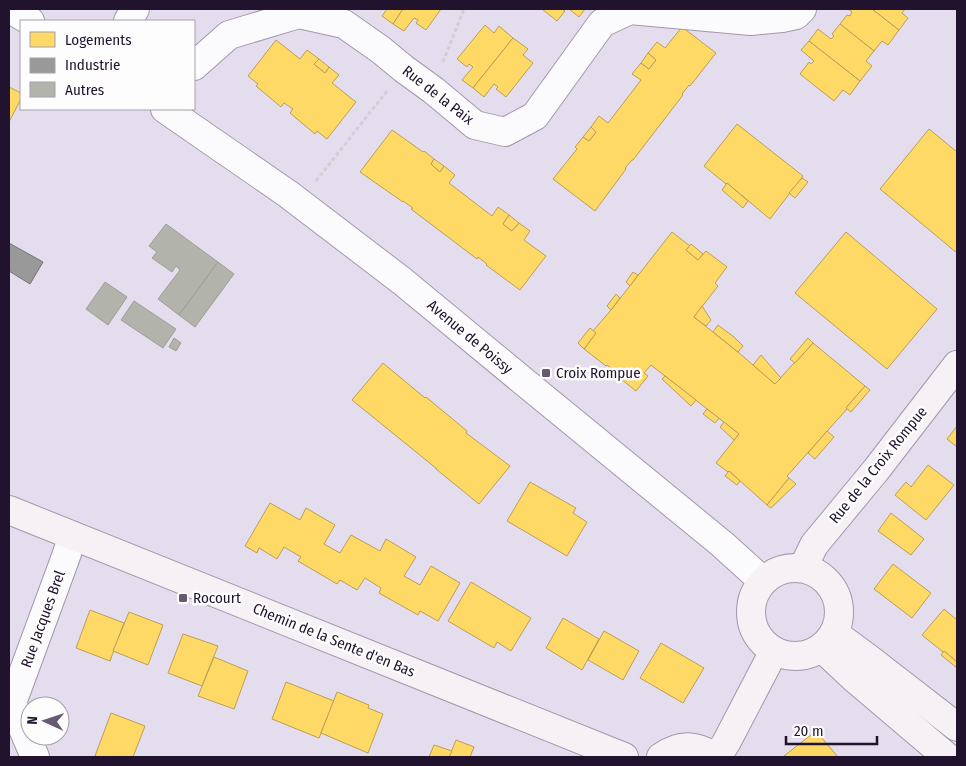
<svg xmlns="http://www.w3.org/2000/svg" width="966" height="766" font-family="'Fira Sans Condensed',sans-serif">
<rect width="100%" height="100%" fill="#e4dded"/>
<!-- homes -->
<g fill="#ffd966" stroke="#bc9e55">
<polygon points="387,9 403,9 393,24 382,16"/>
<polygon points="403,9 441,9 426,30 416,23 418,20 414,18 404,31 393,24"/>
<polygon points="542,9 564,9 563,10 565,11 557,21"/>
<polygon points="569,9 585,9 579,17"/>
<polygon points="848,9 872,9 899,30 888,45 882,41 874,51 840,24 847,15 850,16 852,12"/>
<polygon points="872,9 905,9 902,13 908,18 899,30"/>
<polygon points="840,24 874,51 866,61 872,66 860,81 809,41 818,29 831,39 834,36 832,34"/>
<polygon points="485,25 494,33 499,26 513,38 473,88 462,80 473,67 469,64 467,67 457,59"/>
<polygon points="682,27 716,53 690,86 689,85 682,94 683,95 633,160 632,160 625,168 626,169 595,211 553,179 577,149 575,147 583,137 589,141 596,132 591,127 599,116 608,123 641,80 632,74 641,63 649,69 656,60 648,53 657,42 665,48"/>
<polygon points="513,38 528,49 523,55 533,63 506,97 496,89 498,87 494,84 484,97 473,88"/>
<polygon points="276,40 300,59 307,50 319,59 314,64 325,73 329,67 339,75 332,83 356,102 327,139 317,131 315,134 290,113 293,109 284,103 281,107 256,86 258,84 248,76"/>
<polygon points="809,41 860,81 850,95 843,90 834,101 800,74 809,62 811,64 814,61 801,50"/>
<polygon points="648,53 656,60 649,69 641,63"/>
<polygon points="319,59 329,67 325,73 314,64"/>
<polygon points="9,87 21,93 21,99 9,122"/>
<polygon points="737,124 803,176 770,219 727,183 726,184 704,166"/>
<polygon points="591,127 596,132 589,141 583,137"/>
<polygon points="929,129 957,152 957,253 880,189"/>
<polygon points="392,130 423,152 424,151 434,159 431,164 440,172 444,166 455,175 449,183 492,216 498,207 509,215 503,224 512,231 519,223 530,231 524,240 546,256 520,290 486,265 487,264 478,257 477,259 411,209 413,208 403,201 403,202 360,172"/>
<polygon points="434,159 444,166 440,172 431,164"/>
<polygon points="802,178 808,182 795,198 789,193"/>
<polygon points="727,183 748,201 743,208 722,190"/>
<polygon points="509,215 519,223 512,231 503,224"/>
<polygon points="672,232 690,246 686,250 698,260 706,251 727,267 715,283 718,286 694,317 738,352 775,384 794,363 795,363 813,343 865,386 846,408 847,409 787,476 789,478 767,505 729,471 728,472 716,463 739,434 651,365 644,373 648,376 636,391 611,371 613,370 607,365 606,366 584,349 596,333 593,331 611,310"/>
<polygon points="846,232 937,309 887,369 795,293"/>
<polygon points="691,244 703,254 698,260 686,250"/>
<polygon points="633,272 638,275 630,286 626,282"/>
<polygon points="616,294 620,298 611,310 607,306"/>
<polygon points="702,306 711,320 706,326 694,317"/>
<polygon points="718,325 734,337 743,346 738,352 713,332"/>
<polygon points="590,328 596,333 584,349 578,343"/>
<polygon points="808,338 813,343 795,363 790,359"/>
<polygon points="761,355 781,378 775,384 753,365"/>
<polygon points="383,363 425,398 426,397 467,431 466,433 510,466 479,504 436,469 437,469 352,400"/>
<polygon points="665,376 696,400 691,406 662,379"/>
<polygon points="865,386 870,390 851,412 846,408"/>
<polygon points="707,409 719,418 715,423 703,414"/>
<polygon points="724,422 739,434 734,440 720,427"/>
<polygon points="957,426 957,447 947,439"/>
<polygon points="827,431 834,437 815,459 808,453"/>
<polygon points="928,465 954,485 926,520 895,495 906,482 911,487"/>
<polygon points="729,471 740,481 737,485 725,476"/>
<polygon points="789,478 796,484 771,508 767,505"/>
<polygon points="530,482 576,508 573,513 587,522 567,556 507,521"/>
<polygon points="270,503 300,520 306,508 335,525 324,544 340,553 351,535 380,551 386,539 416,557 404,576 420,585 431,566 460,583 438,621 420,611 418,615 379,593 381,588 365,578 357,590 340,580 337,584 298,561 301,557 284,547 277,559 259,548 257,553 245,546"/>
<polygon points="891,513 924,539 911,555 878,531"/>
<polygon points="893,564 931,593 912,618 874,589"/>
<polygon points="471,582 531,618 511,651 497,642 494,648 448,621"/>
<polygon points="944,609 957,620 957,662 944,651 943,652 922,635"/>
<polygon points="90,610 124,623 110,661 76,648"/>
<polygon points="129,612 163,625 148,665 113,651"/>
<polygon points="563,618 599,639 582,670 546,648"/>
<polygon points="604,631 639,651 623,680 588,660"/>
<polygon points="183,634 218,646 202,686 168,673"/>
<polygon points="661,643 704,668 683,703 640,678"/>
<polygon points="944,651 957,662 957,668 941,655"/>
<polygon points="214,657 248,671 234,709 198,696"/>
<polygon points="286,682 334,701 319,738 272,719"/>
<polygon points="337,692 369,705 368,708 383,714 368,753 321,733"/>
<polygon points="111,713 145,726 133,757 99,757 95,756"/>
<polygon points="816,731 838,757 785,757 784,756"/>
<polygon points="456,740 474,747 470,757 449,757"/>
<polygon points="434,745 452,751 449,757 429,757"/>
</g>
<!-- industry -->
<polygon fill="#999" stroke="#757179" points="9,243 43,262 30,284 9,271"/>
<!-- building -->
<g fill="#b2b4ac" stroke="#9c9e97">
<polygon points="166,224 218,262 179,315 158,299 180,270 176,266 172,272 152,258 157,252 149,246"/>
<polygon points="218,262 234,274 195,327 179,315"/>
<polygon points="105,282 127,297 108,325 86,309"/>
<polygon points="134,301 176,329 163,348 121,320"/>
<polygon points="174,338 181,343 176,351 169,347"/>
</g>
<g fill="none" stroke-linecap="round" stroke-linejoin="round">
<!-- street casing -->
<g stroke="#a298ad" stroke-width="30">
<g id="street">
<polyline points="10,9 30,21"/>
<polyline points="128,21 135,9"/>
<polyline points="194,66 229,35 299,14 344,24 381,50 404,69 433,90 475,125 505,132 535,116 602,23 630,10 751,21 782,18 796,15 802,9"/>
<polyline points="165,109 288,194 402,281 534,390 722,544 763,581"/>
<polyline points="35,757 12,703 65,559 73,536"/>
</g>
</g>
<!-- secondary casing -->
<g stroke="#a298ad" stroke-width="30">
<g id="secondary">
<polyline points="9,510 624,757"/>
<circle cx="795" cy="612" r="44"/>
<polyline points="803,568 814,545 876,470 957,365"/>
<polyline points="834,633 868,658 957,727"/>
<polyline points="822,648 854,678 947,757"/>
<path d="M661,757C681,743 696,745 716,757"/>
<polyline points="717,757 726,743 774,651"/>
</g>
</g>
<!-- path -->
<g stroke="#d1cfd4" stroke-width="3" stroke-dasharray="4 2.5" stroke-linecap="butt">
<polyline points="443,62 464,9"/>
<polyline points="316,181 387,91"/>
</g>
<!-- street -->
<use href="#street" stroke="#fbfafc" stroke-width="28"/>
<!-- secondary -->
<use href="#secondary" stroke="#f6f1f5" stroke-width="28"/>
</g>
<!-- markers -->
<g fill="#655a71" stroke="#fdfdfd" stroke-width="2">
<rect x="541" y="368" width="10" height="10" rx="2.5"/>
<rect x="178" y="593" width="10" height="10" rx="2.5"/>
</g>
<g text-anchor="middle" stroke-width="5" stroke-linejoin="round" paint-order="stroke">
<!-- street labels -->
<g font-size="15" fill="#21132e" stroke="#fdfdfd">
<text transform="translate(438 95) rotate(38)" y="5">Rue de la Paix</text>
<text transform="translate(470 337) rotate(40)" y="5">Avenue de Poissy</text>
<text transform="translate(878 465) rotate(-51)" y="5">Rue de la Croix Rompue</text>
<text transform="translate(43 619) rotate(-70)" y="5">Rue Jacques Brel</text>
<text transform="translate(334 640) rotate(22)" y="5">Chemin de la Sente d'en Bas</text>
</g>
<!-- poi labels -->
<g font-size="15" fill="#21132e" stroke="#fdfdfd" text-anchor="start">
<text x="556" y="378">Croix Rompue</text>
<text x="193" y="603">Rocourt</text>
</g>
</g>
<!-- border -->
<rect width="966" height="766" fill="none" stroke="#21132e" stroke-width="20"/>
<!-- legend -->
<rect x="20" y="20" width="175" height="90" fill="#fdfdfd" stroke="#a59faa"/>
<rect x="30" y="32" width="25" height="15" fill="#ffd966" stroke="#a59faa"/>
<text x="65" y="45" font-size="15" fill="#21132e">Logements</text>
<rect x="30" y="58" width="25" height="15" fill="#999999" stroke="#a59faa"/>
<text x="65" y="70" font-size="15" fill="#21132e">Industrie</text>
<rect x="30" y="82" width="25" height="15" fill="#b2b4ac" stroke="#a59faa"/>
<text x="65" y="95" font-size="15" fill="#21132e">Autres</text>
<!-- north arrow -->
<g transform="translate(45 721) rotate(273)"><circle r="24" fill="#fdfdfd" stroke="#a59faa"/>
<path d="M0-4L9 19L0 12L-9 19Z" fill="#655a71"/>
<text y="-8" font-size="14" font-weight="bold" text-anchor="middle" fill="#21132e">N</text>
</g>
<!-- scale -->
<path d="M786 736v8h91v-8" fill="none" stroke="#21132e" stroke-width="2.5"/>
<text x="794" y="736" font-size="15" fill="#21132e" stroke="#fdfdfd" stroke-width="4" paint-order="stroke">20 m</text>
</svg>
